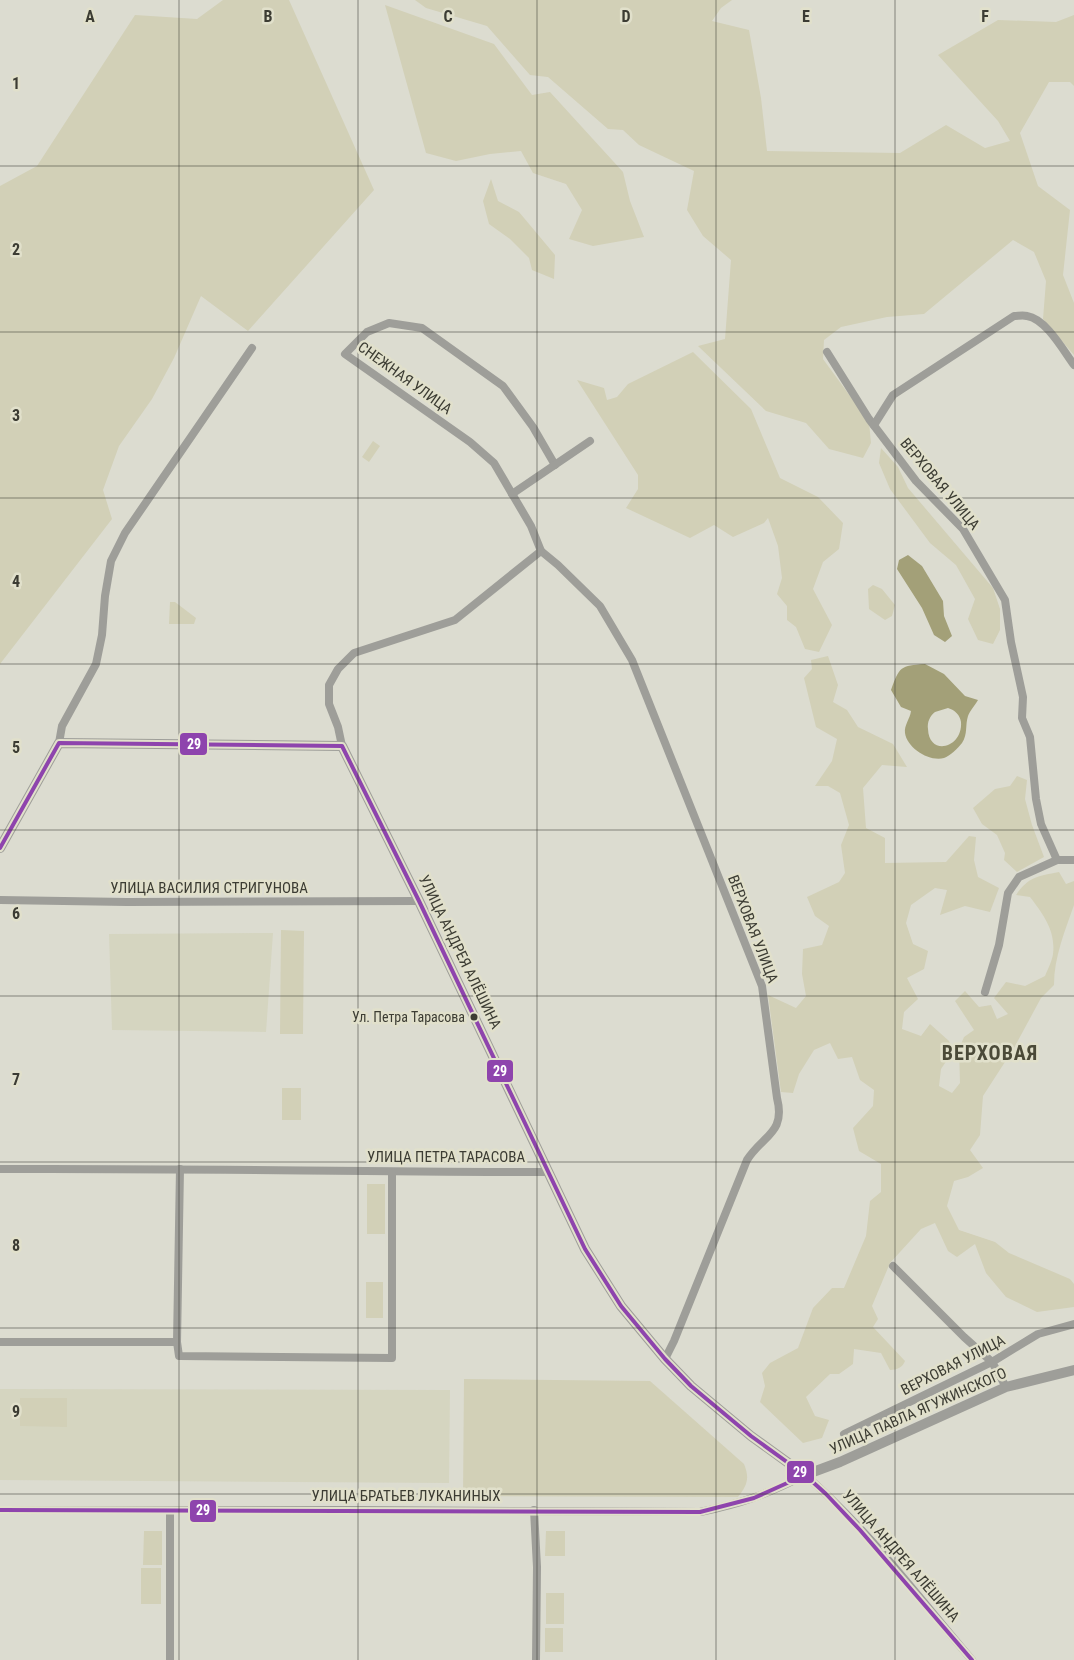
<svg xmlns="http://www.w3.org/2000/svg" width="1074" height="1660" font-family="'Roboto Condensed',sans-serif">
<rect width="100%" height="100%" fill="#dcdcd0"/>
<!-- built -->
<g fill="#d5d5c0">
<polygon points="273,933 266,1032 112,1030 109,934"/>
<polygon points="0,1389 450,1390 449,1483 0,1480"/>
</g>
<!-- green -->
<g fill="#d2d0b7">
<polygon points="223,0 289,0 374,190 248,331 201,296 174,358 152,399 119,446 103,490 112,519 0,664 0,186 37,166 135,15 197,19"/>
<polygon points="415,0 732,0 721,8 712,21 749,30 761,98 767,151 900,153 946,125 985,148 1010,141 998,121 938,55 998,20 1056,22 1074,15 1074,86 1070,82 1049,82 1020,133 1038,186 1070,210 1063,275 1074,303 1074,355 1043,319 1046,281 1034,252 1013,240 924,314 887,317 841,327 824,340 823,359 869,422 871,443 863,458 829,449 806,423 766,411 698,346 725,339 731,260 703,236 687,210 694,171 639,145 623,130 608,129 548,77 530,75 487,26 426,8"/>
<polygon points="385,5 494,44 532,95 550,92 623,172 630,201 644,237 593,246 569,239 582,210 566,184 533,173 521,151 490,154 456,161 426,153"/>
<polygon points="491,179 498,201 519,212 555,255 554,279 532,270 529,258 510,239 489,224 483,201"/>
<polygon points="693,352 751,409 780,478 818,497 843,523 839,549 823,562 813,589 832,625 819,652 805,649 796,627 787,620 787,606 777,594 782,578 778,546 768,518 764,523 733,537 714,525 690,538 626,508 638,489 638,475 577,380 604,388 607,400 617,397 628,384"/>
<polygon points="373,441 380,446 369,462 362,457"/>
<polygon points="881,448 898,467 908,488 993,588 1000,609 1000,630 993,644 978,640 968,619 975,599 956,565 930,543 890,489 879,463"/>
<polygon points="873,585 882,589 895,605 892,616 885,620 869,609 868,589"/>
<polygon points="170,602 175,602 196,618 194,624 169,624"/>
<path d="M828,656L838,685L833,702L847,710L858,727L893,744L907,767L882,765L863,788L866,828L885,838V863L946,862L969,836L976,837L974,860L978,877L999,888L990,912L965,906L940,915L947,890L935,888L911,905L906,923L913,944L928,951L924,969L907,978L918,999L904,1012L902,1029L921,1036L930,1024L949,1041L953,1051L941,1069L939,1086L952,1093L960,1083L959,1049L964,1037L974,1030L955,1001L965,991L979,1007L991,1005L997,1019L1008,1014L994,998L1006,982L1025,986L1045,976C1048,969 1052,961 1053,954C1056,931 1043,914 1030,897L1016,895C1028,877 1038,876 1059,872L1066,884L1074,881C1074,888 1074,898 1074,905C1065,931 1054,957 1054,985L1041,998L1014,1048L983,1096L980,1135L970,1150L983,1168L968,1177L954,1181L947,1206L959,1230L995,1242L1009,1253L1070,1279L1074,1284V1307L1037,1312L1006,1297L986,1273L975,1244L957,1257L948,1251L935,1223L921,1229L890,1263L872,1306L878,1319L873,1327L905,1361C903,1367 897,1370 890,1370L881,1353L854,1349L853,1364L839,1374H830L806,1397L815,1416L829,1420L822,1438L803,1443L760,1402L765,1386L762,1373L770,1363L798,1348L813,1308L832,1288H844L866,1236L870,1201L881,1192V1164L859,1151L853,1128L873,1106L874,1090L860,1080L852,1057L838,1059L830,1043L814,1050L799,1074L793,1093L781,1092L768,995L796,1008L806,996L802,974L803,949L822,945L829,926L815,916L807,897L839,882L845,873L841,845L849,825L840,793L828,786H815L832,761L837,739L816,727L804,678L812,669L811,660Z"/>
<polygon points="1017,776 1027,780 1025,799 1032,825 1044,857 1017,872 1004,860 1005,853 997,835 982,824 973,808 995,789 1010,786"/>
<polygon points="281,930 304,931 303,1034 280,1034"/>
<rect x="282" y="1088" width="19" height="32"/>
<rect x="367" y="1184" width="18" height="50"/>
<rect x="366" y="1282" width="17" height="36"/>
<path d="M464,1379L650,1381L744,1464C750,1479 747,1485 738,1497L463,1496Z"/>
<polygon points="20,1398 67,1398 67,1427 20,1426"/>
<polygon points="144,1531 162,1531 162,1565 143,1565"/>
<polygon points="546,1531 565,1531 565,1556 545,1556"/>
<rect x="141" y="1568" width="20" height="36"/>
<rect x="546" y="1593" width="18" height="31"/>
<rect x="545" y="1628" width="18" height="24"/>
</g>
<!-- water -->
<g fill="#a3a078" fill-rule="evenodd">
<polygon points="908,555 922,566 943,601 944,616 952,636 945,642 934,635 922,608 897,569 899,560"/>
<path d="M925,664L944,674L965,696L978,700C975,705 970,711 968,716C965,725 968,734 962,743C958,748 950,756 944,758C929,762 907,748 905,733C904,725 910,719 911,711L901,707L891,690C900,666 900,666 925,664ZM948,708C955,710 960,715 961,722C963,748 929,757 928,729C927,722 930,716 935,712Z"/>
</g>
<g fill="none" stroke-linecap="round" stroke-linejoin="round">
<!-- minor -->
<g stroke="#9e9e99" stroke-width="8">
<polyline points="827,352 869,419 916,481 963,529 1005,600 1011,642 1023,697 1022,718 1030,737 1036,799 1041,824 1057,860 1074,860"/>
<path d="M874,425L893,395L1014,316C1018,316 1023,315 1027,316C1046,319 1063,350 1074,365"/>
<path d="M555,465L533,427L503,386L422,328L389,323L367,332L345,354L470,442L494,463L531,526L541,551L558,565L600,606L632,660L762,986L777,1098C786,1133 763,1135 747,1160L674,1341L665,1359"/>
<polyline points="512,494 590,441"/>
<polyline points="59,743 62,726 96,664 102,635 105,596 111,561 125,533 252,348"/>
<polyline points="342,746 338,727 329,704 329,685 338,669 354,653 455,620 541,551"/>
<polyline points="0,900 127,902 419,901"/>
<polyline points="985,992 999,945 1008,893 1019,877 1057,860"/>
<path d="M0,1169C182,1168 365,1172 547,1172"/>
<polyline points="180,1169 177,1342 179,1356 392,1358 392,1173"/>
<polyline points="893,1266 964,1337 992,1362 1006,1387"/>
<polyline points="0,1342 177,1342"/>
<polyline points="844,1434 992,1362 1038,1334 1074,1324"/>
<path d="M0,1510H356L700,1512C740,1504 768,1494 805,1475C868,1529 918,1597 972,1660"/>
<polyline points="534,1510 537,1567 536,1660"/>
<polyline points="170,1660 170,1510"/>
</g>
<!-- tertiary -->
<polyline stroke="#9e9e99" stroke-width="10" points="0,848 59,743 342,746 419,901 585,1249 621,1306 665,1359 691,1386 751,1436 805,1475 840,1462 1006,1387 1074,1370"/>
<!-- bus-1 casing -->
<g stroke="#e1e0cb" stroke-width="8">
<g id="bus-1">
<polyline points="0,848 59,743 342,746 419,901 585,1249 621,1306 665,1359 691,1386 751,1436 805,1475 826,1494 860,1530 972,1660"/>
<polyline points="0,1510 700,1512 754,1498 805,1475"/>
</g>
</g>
<!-- bus-1 -->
<use href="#bus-1" stroke="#8e44ad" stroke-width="4"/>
</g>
<!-- grid -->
<path fill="none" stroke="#3c3c33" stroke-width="1" stroke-opacity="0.55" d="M179,0V1660M358,0V1660M537,0V1660M716,0V1660M895,0V1660M0,166H1074M0,332H1074M0,498H1074M0,664H1074M0,830H1074M0,996H1074M0,1162H1074M0,1328H1074M0,1494H1074"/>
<!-- markers -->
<circle fill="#3c3c33" stroke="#e1e0cb" stroke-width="2" cx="474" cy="1017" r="4.5"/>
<g text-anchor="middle" stroke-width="5" stroke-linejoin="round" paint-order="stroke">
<!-- bus labels -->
<g font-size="14" fill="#3c3c33" stroke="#e1e0cb" text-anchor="end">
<text x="465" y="1022">Ул. Петра Тарасова</text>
</g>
<!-- street labels -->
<g font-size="15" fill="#3c3c33" stroke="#e1e0cb">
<text transform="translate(405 378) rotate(36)" y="5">СНЕЖНАЯ УЛИЦА</text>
<text transform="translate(940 484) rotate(50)" y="5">ВЕРХОВАЯ УЛИЦА</text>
<text x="209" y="893">УЛИЦА ВАСИЛИЯ СТРИГУНОВА</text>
<text transform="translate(753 929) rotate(69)" y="5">ВЕРХОВАЯ УЛИЦА</text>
<text transform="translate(460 952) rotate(64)" y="5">УЛИЦА АНДРЕЯ АЛЁШИНА</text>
<text x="446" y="1162">УЛИЦА ПЕТРА ТАРАСОВА</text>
<text transform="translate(953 1365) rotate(-27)" y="5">ВЕРХОВАЯ УЛИЦА</text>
<text transform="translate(918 1411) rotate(-24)" y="5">УЛИЦА ПАВЛА ЯГУЖИНСКОГО</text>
<text x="406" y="1501">УЛИЦА БРАТЬЕВ ЛУКАНИНЫХ</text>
<text transform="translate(901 1556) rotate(49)" y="5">УЛИЦА АНДРЕЯ АЛЁШИНА</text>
</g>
<!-- district labels -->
<g font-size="20" font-weight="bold" letter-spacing="1" fill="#4b4a38" stroke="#e1e0cb">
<text x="990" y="1060">ВЕРХОВАЯ</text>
</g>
</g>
<g font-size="16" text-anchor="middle" font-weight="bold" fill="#3c3c33" stroke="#e1e0cb" stroke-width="5" stroke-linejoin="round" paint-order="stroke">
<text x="90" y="22">A</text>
<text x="268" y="22">B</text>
<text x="448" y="22">C</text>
<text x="626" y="22">D</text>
<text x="806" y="22">E</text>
<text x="985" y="22">F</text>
<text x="16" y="89">1</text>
<text x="16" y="255">2</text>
<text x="16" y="421">3</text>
<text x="16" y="587">4</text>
<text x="16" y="753">5</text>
<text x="16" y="919">6</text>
<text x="16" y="1085">7</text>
<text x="16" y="1251">8</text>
<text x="16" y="1417">9</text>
</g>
<g stroke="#e1e0cb" stroke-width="2">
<rect x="179" y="732" width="29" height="24" rx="5" fill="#8e44ad"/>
<rect x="486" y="1059" width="28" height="24" rx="5" fill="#8e44ad"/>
<rect x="786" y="1460" width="29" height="24" rx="5" fill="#8e44ad"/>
<rect x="189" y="1499" width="28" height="24" rx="5" fill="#8e44ad"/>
</g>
<g font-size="14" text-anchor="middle" font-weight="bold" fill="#fff">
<text x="194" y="749">29</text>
<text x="500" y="1076">29</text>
<text x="800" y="1477">29</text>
<text x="203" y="1515">29</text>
</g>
</svg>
